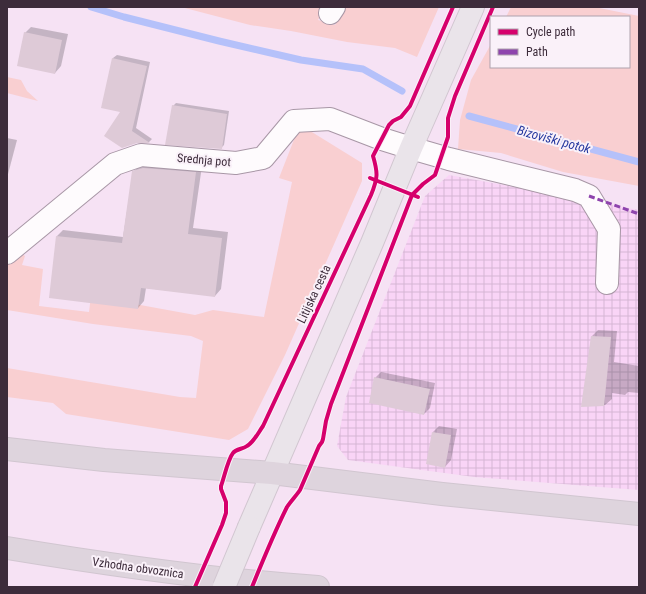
<svg xmlns="http://www.w3.org/2000/svg" width="646" height="594" font-family="'Roboto Condensed',sans-serif">
<defs>
<pattern id="industrial-grid" width="8" height="8" patternUnits="userSpaceOnUse"><rect width="8" height="8" fill="#f9d4f6"/><path d="M0 4h8M4 0v8" fill="none" stroke="#d6b6d4"/></pattern>
</defs>
<rect width="100%" height="100%" fill="#f6e2f4"/>
<!-- industrial -->
<polygon fill="url(#industrial-grid)" points="449,175 639,210 639,490 474,477 348,460 337,446 346,397 425,196"/>
<!-- green -->
<g fill="#f9cfd1">
<polygon points="181,7 325,7 318,20 335,25 346,7 439,7 417,57 395,48 347,42 291,31 250,25"/>
<polygon points="511,7 594,7 639,16 639,186 563,172 501,153 458,149 460,120 471,80 491,44 491,67 629,67 629,17 506,17"/>
<polygon points="7,77 21,80 27,91 38,101 7,93"/>
<polygon points="307,129 362,163 362,181 285,355 248,429 229,440 66,414 53,403 7,397 7,368 180,397 196,398 203,341 191,336 93,324 7,310 7,264 21,253 25,256 22,265 43,269 39,306 89,312 91,296 195,315 213,310 264,317 292,182 279,178 297,132"/>
</g>
<!-- shadow -->
<g fill="#0003">
<polygon points="31,27 68,34 61,66 55,73 25,33"/>
<polygon points="117,55 150,62 136,128 152,139 149,142 137,142 122,112 113,58"/>
<polygon points="176,103 229,111 224,145 221,148 173,106"/>
<polygon points="7,138 17,140 7,178"/>
<polygon points="139,166 202,166 193,228 228,232 221,289 215,296 146,288 144,301 138,308 50,297 57,236 63,230 123,237 133,172"/>
<polygon points="598,330 617,331 614,362 639,366 639,393 628,392 625,395 612,393 612,399 605,405 582,406 592,336"/>
<polygon points="381,372 435,383 430,408 424,414 375,378"/>
<polygon points="439,426 457,429 451,460 445,467 433,432"/>
</g>
<g fill="none" stroke-linecap="round" stroke-linejoin="round">
<!-- stream -->
<g stroke="#b5c1fa" stroke-width="7">
<polyline points="91,7 124,17 219,41 301,60 363,69 402,91"/>
<polyline points="469,116 639,162"/>
</g>
</g>
<!-- building -->
<g fill="#decad7">
<polygon points="24,32 62,40 55,74 17,66"/>
<polygon points="112,58 147,66 132,131 150,143 137,143 122,148 104,136 120,112 101,108"/>
<polygon points="172,105 227,114 222,149 165,145"/>
<polygon points="143,168 196,172 188,234 222,238 215,297 141,288 138,309 49,298 56,236 122,243 132,171"/>
<polygon points="591,336 611,337 604,406 581,407"/>
<polygon points="374,377 430,389 424,415 369,403"/>
<polygon points="432,432 451,435 445,468 426,464"/>
</g>
<g fill="none" stroke-linecap="round" stroke-linejoin="round">
<!-- minor casing -->
<g stroke="#a897a6" stroke-width="24">
<g id="minor">
<polyline points="330,13 334,7"/>
<polyline points="7,253 115,164 141,155 236,163 263,158 294,121 330,119 382,139 411,148 449,159 575,190 589,196 609,229 607,283"/>
</g>
</g>
<!-- major casing -->
<g stroke="#d1c6d0" stroke-width="24">
<polyline id="major" points="249,527 372,243 411,148 473,7"/>
</g>
<!-- highway casing -->
<g stroke="#d1c6d0" stroke-width="24">
<g id="highway">
<polyline points="7,449 104,460 272,473 442,494 639,514"/>
<path d="M7,548C110,565 214,580 318,587"/>
</g>
</g>
<!-- minor -->
<use href="#minor" stroke="#fefbfd" stroke-width="22"/>
<!-- major -->
<use href="#major" stroke="#eae4ea" stroke-width="22"/>
<!-- highway -->
<use href="#highway" stroke="#ded4dd" stroke-width="22"/>
<!-- major-bridge casing -->
<g stroke="#d1c6d0" stroke-width="24" stroke-linecap="butt">
<polyline id="major-bridge" points="224,587 249,527"/>
</g>
<!-- major-bridge -->
<use href="#major-bridge" stroke="#eae4ea" stroke-width="22"/>
<!-- quiet -->
<polyline stroke="#8e44ad" stroke-width="3" stroke-dasharray="6 3" stroke-linecap="butt" points="589,196 639,214"/>
<!-- cycleway casing -->
<g stroke="#faf1f9" stroke-width="6">
<g id="cycleway">
<polyline points="370,178 418,197"/>
<path d="M195,587L222,525L226,513V502L221,489V486C224,478 228,459 233,453C236,449 243,449 247,446C254,442 258,433 263,426L371,195C378,178 378,173 373,156L389,125L393,121L401,117L410,106L453,7"/>
<path d="M252,587C263,560 274,533 287,507C291,501 296,496 300,490L319,446L322,442L323,439L326,421L331,404L412,195L423,184L435,175L448,137V118L455,96L493,7"/>
</g>
</g>
<!-- cycleway -->
<use href="#cycleway" stroke="#d6006c" stroke-width="4"/>
</g>
<g text-anchor="middle" stroke-width="4" stroke-linejoin="round" paint-order="stroke">
<!-- street labels -->
<g font-size="12" fill="#3d2c3b" stroke="#faf1f9">
<text transform="translate(204 160) rotate(5)" y="4">Srednja pot</text>
<text transform="translate(314 294) rotate(-65)" y="4">Litijska cesta</text>
<text transform="translate(138 568) rotate(8)" y="4">Vzhodna obvoznica</text>
</g>
<!-- water labels -->
<g font-size="13" font-style="italic" fill="#24379e" stroke="#faf1f9">
<text transform="translate(554 139) rotate(15)" y="5">Bizoviški potok</text>
</g>
</g>
<!-- border -->
<rect width="646" height="594" fill="none" stroke="#3d2c3b" stroke-width="16"/>
<!-- legend -->
<rect x="490" y="16" width="140" height="52" fill="#faf1f9" stroke="#aea2ad"/>
<rect x="498" y="29" width="20" height="6" fill="#d6006c" stroke="#aea2ad"/>
<text x="526" y="36" font-size="12" fill="#3d2c3b">Cycle path</text>
<rect x="498" y="49" width="20" height="6" fill="#8e44ad" stroke="#aea2ad"/>
<text x="526" y="56" font-size="12" fill="#3d2c3b">Path</text>
</svg>
